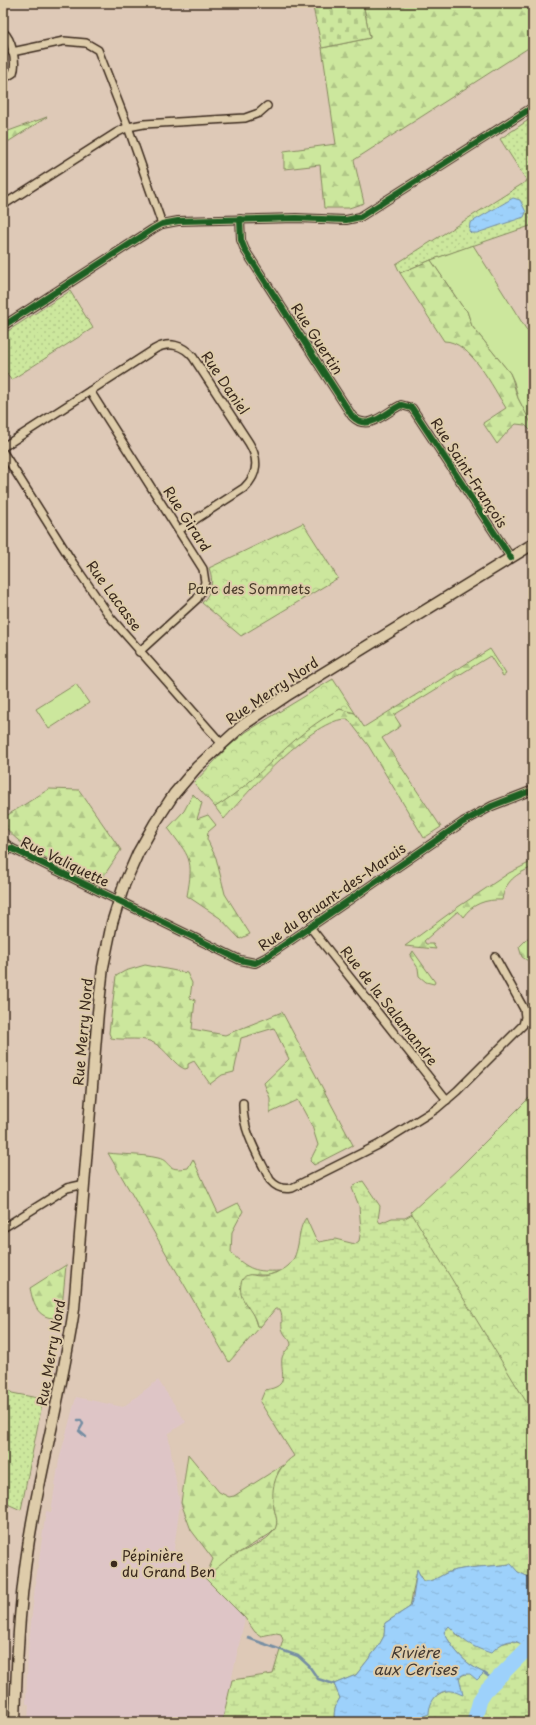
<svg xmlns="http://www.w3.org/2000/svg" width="536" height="1725" font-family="'Playpen Sans',sans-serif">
<defs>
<pattern id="grass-dots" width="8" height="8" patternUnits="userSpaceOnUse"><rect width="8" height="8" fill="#cce79d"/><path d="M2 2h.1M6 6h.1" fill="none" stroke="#b0c687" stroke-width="1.8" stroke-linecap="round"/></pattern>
<pattern id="forest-firs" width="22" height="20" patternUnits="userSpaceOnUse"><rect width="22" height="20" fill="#cce79d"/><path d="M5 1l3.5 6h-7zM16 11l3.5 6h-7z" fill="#b0c687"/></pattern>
<pattern id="wetland-marsh" width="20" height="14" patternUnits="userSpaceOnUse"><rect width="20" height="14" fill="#cce79d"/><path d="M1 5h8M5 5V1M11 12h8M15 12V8" fill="none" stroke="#b0c687"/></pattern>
<pattern id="cemetery-stones" width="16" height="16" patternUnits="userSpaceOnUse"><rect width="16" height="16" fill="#cce79d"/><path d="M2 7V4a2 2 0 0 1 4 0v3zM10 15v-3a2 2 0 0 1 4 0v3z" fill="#b0c687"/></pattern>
<pattern id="park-crowns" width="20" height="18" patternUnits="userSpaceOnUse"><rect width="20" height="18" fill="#cce79d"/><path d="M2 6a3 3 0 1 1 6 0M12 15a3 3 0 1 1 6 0" fill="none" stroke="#b0c687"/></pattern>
<pattern id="water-ripples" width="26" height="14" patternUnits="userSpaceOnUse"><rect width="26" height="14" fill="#9dd1fb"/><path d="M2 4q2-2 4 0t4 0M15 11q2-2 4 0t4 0" fill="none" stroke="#88b4d7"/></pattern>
</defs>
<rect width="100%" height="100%" fill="#dec9b7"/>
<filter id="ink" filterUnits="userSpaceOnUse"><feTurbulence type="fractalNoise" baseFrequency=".025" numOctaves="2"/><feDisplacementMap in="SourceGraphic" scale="8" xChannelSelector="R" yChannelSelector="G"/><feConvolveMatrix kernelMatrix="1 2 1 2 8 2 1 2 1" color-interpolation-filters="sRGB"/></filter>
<g filter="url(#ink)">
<!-- built -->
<polygon fill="#dec5c6" points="158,1380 186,1422 168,1434 180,1504 174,1549 245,1618 222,1722 28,1722 29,1704 26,1704 28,1650 35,1587 46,1511 51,1512 59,1460 76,1397 123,1407"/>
<!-- grass -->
<g fill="url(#grass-dots)" stroke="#84885e">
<polygon points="533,117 533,225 431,260 400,273 396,264 527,181 500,139"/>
<polygon points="70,291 93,328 11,380 3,368 3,334"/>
<polygon points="3,1385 12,1393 43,1399 21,1510 3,1502"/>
</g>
<!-- forest -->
<g fill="url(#forest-firs)" stroke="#84885e">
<polygon points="363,3 533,3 533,45 354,160 364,203 349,208 324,208 320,165 284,169 284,151 336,144 322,48 370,38"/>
<polygon points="47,117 3,145 3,133"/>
<path d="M431,260L462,306L467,311L472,326L510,373C514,381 514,389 518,398C523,409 533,420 533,433L525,425L516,424L509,430L497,444L483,423L506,408C493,388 471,341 444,341L400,273Z"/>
<path d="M490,649L506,674L503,676L490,656L394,715L401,726L382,738L441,827L424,838L368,745L348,719C313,717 247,793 224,819L215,807C237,794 254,775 273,758C293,739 315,721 340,709L355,713L364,727Z"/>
<path d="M49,789L79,790L121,850L103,877L94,881C73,870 3,843 3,818Z"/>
<path d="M193,794L202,803L197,819L208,815L216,825L208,832L207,839L216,858L225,894L250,934L240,939L220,918L187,896C194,858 190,858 168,828L184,811Z"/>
<path d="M533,861V867C516,874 505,881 502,900C486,899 472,904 463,917L458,911L424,941L426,944H433L436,949L405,946L458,907L509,873Z"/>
<polygon points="533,933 533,960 530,962 522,957 519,947"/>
<polygon points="413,951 435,982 434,984 426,982 419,976 418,968 410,956"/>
<path d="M145,965L187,973L192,983L190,998L195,1000L192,1029L225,1035L282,1012L353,1145L314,1165L310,1161L318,1145L312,1126L298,1100L270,1113V1098L264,1083L289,1059L274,1028L241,1038L234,1072L222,1075L210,1084L194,1061L188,1064V1068L185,1069C175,1066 166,1049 154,1043C141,1036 126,1041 111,1038L109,1033L116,976L125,971Z"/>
<path d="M108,1153C123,1155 142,1154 158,1158C172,1161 164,1172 188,1168L193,1159L218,1213L238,1203L243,1211L232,1232L231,1253C249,1270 255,1272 280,1271L269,1275H249L242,1297L252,1311L257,1326H261L229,1362Z"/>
<path d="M66,1265L61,1318C38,1320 34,1307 30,1288Z"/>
<polygon points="188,1454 219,1492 229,1497 234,1496 283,1465 278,1472 274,1508 277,1520 276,1528 270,1534 232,1557 205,1578 213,1559 191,1530 181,1503"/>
</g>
<!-- wetland -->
<g fill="url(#wetland-marsh)" stroke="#84885e">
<path d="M533,1099V1579L518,1572L510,1564C490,1567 469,1566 449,1572C441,1575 432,1583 424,1581L417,1570L410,1607L385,1623L384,1636L378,1647L356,1675L334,1684L340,1698C335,1706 333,1713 335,1722H222L232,1680L273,1674L283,1640L281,1634L276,1633L261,1636L255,1632L245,1618L205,1578C213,1571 222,1563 231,1557C245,1549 267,1543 275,1529C279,1522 275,1514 274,1508C270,1487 276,1468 294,1456L260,1402L265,1390C291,1386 280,1374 282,1358C283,1353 288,1349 291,1345C291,1339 285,1337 283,1331C280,1326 284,1318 280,1309H275L261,1326H257C255,1313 244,1305 241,1294C240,1288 240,1277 248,1275C251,1274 256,1276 260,1276C269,1276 281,1272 288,1266C302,1253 296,1230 306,1218L315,1238L319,1242L335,1239L355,1244L359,1241L361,1230L359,1206L352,1188L354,1185L363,1181L380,1206L378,1220L380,1223L392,1218H405L416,1212Z"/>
<path d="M449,1625L459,1637L500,1644L512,1641L520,1643L523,1646L519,1658L533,1652V1722H414L413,1720L428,1714C430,1700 436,1692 451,1690C463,1671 462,1674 484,1673C465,1664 453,1650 444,1632Z"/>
</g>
<!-- cemetery -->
<polygon fill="url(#cemetery-stones)" stroke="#84885e" points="312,3 363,3 370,38 322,48"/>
<!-- park -->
<g fill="url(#park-crowns)" stroke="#84885e">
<path d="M303,523L338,578L241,636L202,603C212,592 214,581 209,568Z"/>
<path d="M333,679L355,713L340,709C290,734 261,780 215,807L194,783L227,748L246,732Z"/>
<polygon points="533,1094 533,1413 411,1212 458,1169"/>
</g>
<!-- garden -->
<g fill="#cce79d" stroke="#84885e">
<polygon points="473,245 533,340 533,427 518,398 514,382 510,373 472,326 467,311 462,306 431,260"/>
<polygon points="76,684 89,703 49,729 36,709"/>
</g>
<!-- water -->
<g fill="url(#water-ripples)" stroke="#768ea3">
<polygon points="513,198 520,200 526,212 524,217 477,233 471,233 469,231 470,223"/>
<path d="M511,1564L518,1572L533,1579V1652L519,1658L523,1646C513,1635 499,1644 491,1653C471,1647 463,1641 449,1626L444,1632C453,1650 465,1664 484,1673L477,1680L470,1674H464L459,1677L463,1695C459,1694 455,1691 451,1691C437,1689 429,1703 429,1714L418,1718L414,1722H335C333,1713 335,1706 340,1698L334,1684L356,1675L378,1647L384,1636L385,1623L410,1607L413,1598L417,1569L423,1581C432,1583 441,1575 449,1572C469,1566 490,1567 511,1564Z"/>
</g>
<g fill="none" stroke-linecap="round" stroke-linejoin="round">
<!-- stream -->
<g stroke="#768ea3" stroke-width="2.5">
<polyline points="78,1420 81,1420 83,1424 79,1431 86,1437"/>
<polyline points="248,1638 298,1656 309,1666 318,1679 334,1684"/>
<polyline points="484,1673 495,1681"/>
</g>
<!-- river -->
<polyline stroke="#9dd1fb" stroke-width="15" points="474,1722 480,1700 487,1689 533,1643"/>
<!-- minor casing -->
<g stroke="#3b2a1e" stroke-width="10">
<g id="minor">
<path d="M3,32C12,39 17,63 13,73L3,79"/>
<polyline points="12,52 64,41 86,43 98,50 128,127 162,224"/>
<polyline points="3,205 116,133 128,127 144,124 245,118 259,113 267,106"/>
<path d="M240,219L241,240L245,250L352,416C368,433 386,412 401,405L412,408L511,558"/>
<polyline points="3,326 153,229 162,224 178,221 296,218 346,220 360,217 533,107"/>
<polyline points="90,391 203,569 205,582 203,588 197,599 139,652"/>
<path d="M3,447L155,349C169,341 183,345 193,357L249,443C259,459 258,475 244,488L179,530"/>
<polyline points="3,452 73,563 111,618 221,743"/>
<polyline points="3,841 11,848"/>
<polyline points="3,855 11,848 240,960 255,963 265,958 463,822 492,806 533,790"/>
<polyline points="310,927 447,1100"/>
<path d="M243,1103C242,1131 258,1155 270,1180C276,1187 283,1190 292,1188L378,1145L436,1109L457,1091L523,1025L525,1017L524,1009L495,957"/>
<polyline points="3,1228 67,1188 85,1184"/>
</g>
</g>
<!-- secondary casing -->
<g stroke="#3b2a1e" stroke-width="13">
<path id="secondary" d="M15,1722C17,1653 20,1585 33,1517C46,1447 64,1379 74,1309L98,1012L103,967L112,923L124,885L138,853L155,823L174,794L197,767L243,725L286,696L533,544"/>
</g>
<!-- minor -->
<use href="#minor" stroke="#deccaa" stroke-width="7"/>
<!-- secondary -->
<use href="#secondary" stroke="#deccaa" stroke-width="10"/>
<!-- cycleway casing -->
<g stroke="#deccaa" stroke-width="8">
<g id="cycleway">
<path d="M240,219L241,240L245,250L352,416C368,433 386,412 401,405L412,408L511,558"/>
<polyline points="3,326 153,229 162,224 178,221 296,218 346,220 360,217 533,107"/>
<polyline points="3,855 11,848 240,960 255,963 265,958 463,822 492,806 533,790"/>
</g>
</g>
<!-- cycleway -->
<use href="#cycleway" stroke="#1b5e20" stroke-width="6"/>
</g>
</g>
<!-- markers -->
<circle fill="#3b2a1e" stroke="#deccaa" stroke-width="1.5" cx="114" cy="1564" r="4"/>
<g text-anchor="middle" stroke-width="4" stroke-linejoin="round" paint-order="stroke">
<!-- street labels -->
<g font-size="14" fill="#3b2a1e" stroke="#deccaa">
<text transform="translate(317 339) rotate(57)" y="5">Rue Guertin</text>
<text transform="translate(225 383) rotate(56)" y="5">Rue Daniel</text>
<text transform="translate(469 473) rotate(57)" y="5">Rue Saint-François</text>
<text transform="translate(187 519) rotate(57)" y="5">Rue Girard</text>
<text transform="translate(114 596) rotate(54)" y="5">Rue Lacasse</text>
<text transform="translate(272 691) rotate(-34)" y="5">Rue Merry Nord</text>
<text transform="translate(65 862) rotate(26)" y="5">Rue Valiquette</text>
<text transform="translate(332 897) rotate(-35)" y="5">Rue du Bruant-des-Marais</text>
<text transform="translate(389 1006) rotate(52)" y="5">Rue de la Salamandre</text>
<text transform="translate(83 1032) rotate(-85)" y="5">Rue Merry Nord</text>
<text transform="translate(51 1353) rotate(-80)" y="5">Rue Merry Nord</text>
</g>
<!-- park labels -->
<g font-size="14" fill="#4a3d2b" stroke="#deccaa">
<text x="249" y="594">Parc des Sommets</text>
</g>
<!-- poi labels -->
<g font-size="14" fill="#3b2a1e" stroke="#deccaa" text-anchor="start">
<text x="122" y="1561">Pépinière<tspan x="122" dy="16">du Grand Ben</tspan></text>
</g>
<!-- water labels -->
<g font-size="15" font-style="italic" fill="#453b34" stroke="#deccaa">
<text x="415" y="1658">Rivière<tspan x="415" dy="17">aux Cerises</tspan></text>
</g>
</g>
<!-- margin -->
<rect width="536" height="1725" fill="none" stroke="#deccaa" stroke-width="16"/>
<rect x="8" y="8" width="520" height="1709" fill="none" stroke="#3b2a1e" stroke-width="1.5" filter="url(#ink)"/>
</svg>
